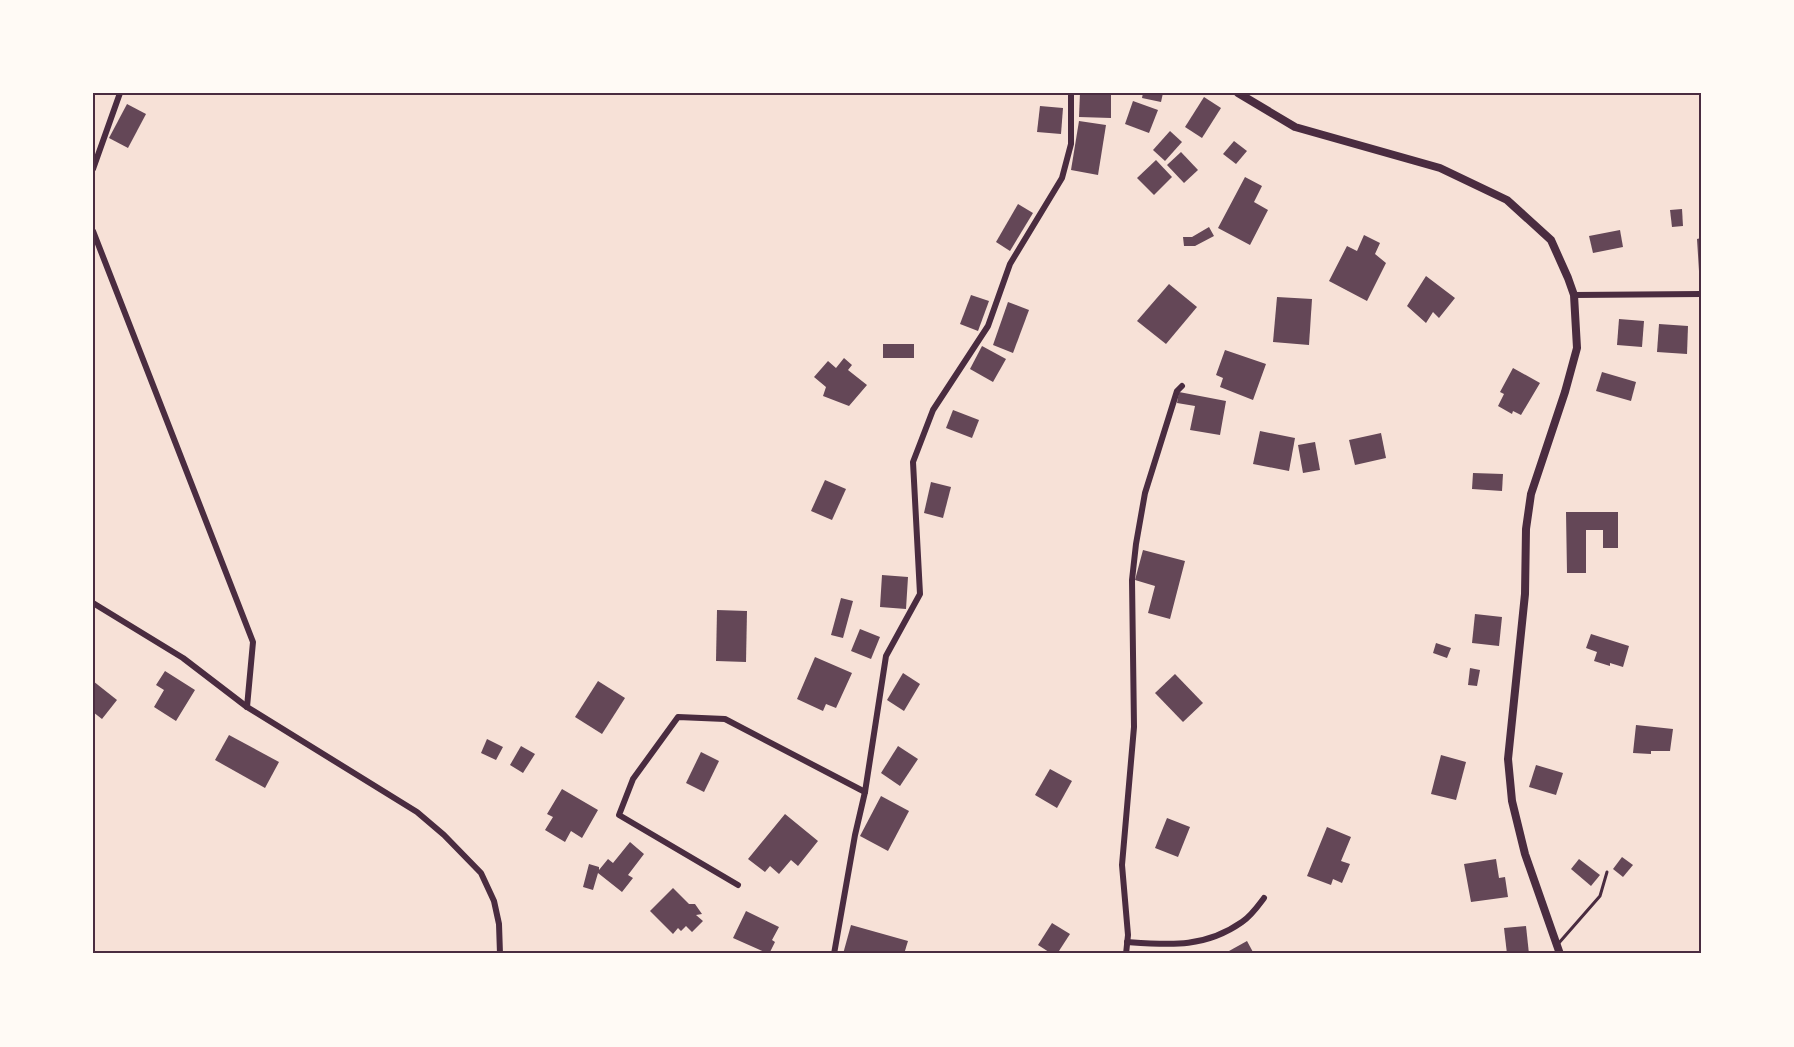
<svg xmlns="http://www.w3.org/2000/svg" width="1794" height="1047" font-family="'PT Sans Narrow',sans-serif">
<rect width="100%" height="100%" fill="#f7e1d7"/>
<!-- building -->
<g fill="#644757">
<polygon points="1080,93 1111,93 1111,118 1079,117"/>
<polygon points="1143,93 1163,93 1161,102 1142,98"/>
<polygon points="1204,97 1221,108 1202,138 1185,127"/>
<polygon points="1133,101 1158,110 1149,133 1125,124"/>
<polygon points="127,104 146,114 128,148 109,138"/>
<polygon points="1040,106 1063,108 1061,134 1037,132"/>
<polygon points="1079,121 1106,125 1098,175 1071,170"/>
<polygon points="1170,131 1182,142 1165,161 1153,150"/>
<polygon points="1234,141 1247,151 1236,164 1223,154"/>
<polygon points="1181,152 1198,170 1184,183 1167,165"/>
<polygon points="1156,160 1172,177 1154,195 1137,178"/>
<polygon points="1245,177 1262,186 1254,202 1268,210 1250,245 1218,228"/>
<polygon points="1018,204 1033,213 1010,251 996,242"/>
<polygon points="1682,209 1683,226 1672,227 1670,210"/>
<polygon points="1209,227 1214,236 1195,246 1184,246 1183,237 1192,237"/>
<polygon points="1620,230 1623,247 1593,253 1589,236"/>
<polygon points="1364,235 1380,243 1375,254 1386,263 1367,301 1329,281 1347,246 1357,251"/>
<polygon points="1701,238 1701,271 1699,271 1697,239"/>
<polygon points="1426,276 1455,298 1439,318 1433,312 1426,323 1407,306"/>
<polygon points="1169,284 1197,307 1166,344 1137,321"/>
<polygon points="971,295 989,301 978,331 960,324"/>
<polygon points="1277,297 1312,299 1309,345 1273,342"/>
<polygon points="1008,302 1029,310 1013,353 993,345"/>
<polygon points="1619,319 1644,321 1642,347 1617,345"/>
<polygon points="1659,324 1688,326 1687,354 1657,352"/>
<rect x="883" y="344" width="31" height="14"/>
<polygon points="982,346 1006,359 993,382 970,369"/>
<polygon points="1225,350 1266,364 1253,400 1220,387 1223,378 1216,375"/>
<polygon points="844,358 852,365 848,370 867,385 849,406 823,396 826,387 814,377 828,361 836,368"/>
<polygon points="1513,368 1540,383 1521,415 1513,411 1512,414 1498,406 1504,394 1500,392"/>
<polygon points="1602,372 1636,382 1631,401 1596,391"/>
<polygon points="1179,392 1226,401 1220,435 1190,430 1195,406 1177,403"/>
<polygon points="953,410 979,420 972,438 946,428"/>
<polygon points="1260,431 1295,438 1289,471 1253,464"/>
<polygon points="1381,433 1386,458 1355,465 1349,440"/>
<polygon points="1315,442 1320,470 1303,473 1298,445"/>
<polygon points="1473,473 1503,474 1502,491 1472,489"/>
<polygon points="825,480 846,489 832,520 811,511"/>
<polygon points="931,482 951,487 943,518 924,513"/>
<polygon points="1566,512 1618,512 1618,548 1603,548 1603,530 1586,530 1586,573 1567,573"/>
<polygon points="1143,550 1185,561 1170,619 1148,613 1155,586 1135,580"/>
<polygon points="882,575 908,577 906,609 880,607"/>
<polygon points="841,598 853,601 843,638 831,635"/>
<polygon points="717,610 747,611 746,662 716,661"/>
<polygon points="1475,614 1502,617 1499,646 1472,643"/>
<polygon points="860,629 880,637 871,659 851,651"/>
<polygon points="1591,634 1629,646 1623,667 1610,663 1610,666 1594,661 1597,652 1586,648"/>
<polygon points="1436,643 1451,648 1447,658 1433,653"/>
<polygon points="815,657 852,673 836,708 826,704 823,711 797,699"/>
<polygon points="1470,668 1480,670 1477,686 1468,685"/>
<polygon points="165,671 195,690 176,721 154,707 164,690 156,685"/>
<polygon points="903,673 920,684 904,711 887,700"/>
<polygon points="1175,674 1203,703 1183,722 1155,693"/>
<polygon points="93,681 117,700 102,719 93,712"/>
<polygon points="598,681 625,698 602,734 575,717"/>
<polygon points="1636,725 1673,729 1670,751 1651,751 1651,754 1633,753"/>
<polygon points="229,735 279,762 265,788 215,760"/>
<polygon points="487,739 503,747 496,760 481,753"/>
<polygon points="521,746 535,754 523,773 510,765"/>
<polygon points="898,746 918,759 900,786 881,773"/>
<polygon points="701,752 719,761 704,792 686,783"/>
<polygon points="1441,755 1466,762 1456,800 1431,794"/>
<polygon points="1536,765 1563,773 1556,795 1529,787"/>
<polygon points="1050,769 1072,781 1057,808 1035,795"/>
<polygon points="562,789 598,810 582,838 571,831 565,842 545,830 553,817 547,814"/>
<polygon points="881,796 909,811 888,851 860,836"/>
<polygon points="785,814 818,841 798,866 791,860 779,874 770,866 765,872 748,859"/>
<polygon points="1167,818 1190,827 1178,857 1155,848"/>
<polygon points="1327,827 1351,837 1341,861 1350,864 1342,883 1333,879 1331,885 1307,876"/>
<polygon points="630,842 644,854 628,875 633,878 622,892 598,873 593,890 583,887 589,864 599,867 599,870 608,859 613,863"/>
<polygon points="1622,857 1633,865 1623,877 1613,869"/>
<polygon points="1496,859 1499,878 1505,877 1508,897 1471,902 1464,864"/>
<polygon points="1579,859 1600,875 1591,886 1571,869"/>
<polygon points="673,888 689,904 695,904 702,914 696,915 703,921 692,932 686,926 681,931 678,928 673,934 650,911"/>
<polygon points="746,911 779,927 772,940 775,942 769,954 733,938"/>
<polygon points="1052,923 1070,934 1057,954 1052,954 1038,945"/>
<polygon points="851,925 908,941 904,954 843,954"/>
<polygon points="1526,926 1529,954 1507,954 1504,928"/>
<polygon points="1247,941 1254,954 1231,954 1229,951"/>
</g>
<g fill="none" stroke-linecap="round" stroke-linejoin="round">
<!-- service -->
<polyline stroke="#4a2c40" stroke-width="3" points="1558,944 1600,896 1607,872"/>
<!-- minor -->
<g stroke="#4a2c40" stroke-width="6">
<polyline points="93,169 120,93"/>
<polyline points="93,231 253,642 247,707"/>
<polyline points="1574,295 1701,294"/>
<polyline points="93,603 183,658 247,707 417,812 444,835 481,873 494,901 499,924 500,954"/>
<polyline points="738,885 619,815 633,779 678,717 725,719 865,792"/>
<path d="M1127,942C1171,945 1205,948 1242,922C1251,916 1258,906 1264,898"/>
<polyline points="834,954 855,835 865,792 886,656 920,594 913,462 933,410 988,326 1010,264 1062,178 1071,144 1071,93"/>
<polyline points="1126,954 1128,935 1122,865 1134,727 1132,580 1136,544 1145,493 1177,391 1182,386"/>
</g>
<!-- tertiary -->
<polyline stroke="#4a2c40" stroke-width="8" points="1238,93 1295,127 1440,168 1507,200 1551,240 1568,278 1574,295 1577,348 1565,392 1531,494 1526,529 1525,594 1508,759 1512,801 1525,854 1560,954"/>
</g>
<!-- border -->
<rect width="1794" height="1047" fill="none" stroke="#fffaf5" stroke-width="189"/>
<rect x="94" y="94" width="1606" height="858" fill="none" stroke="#4a2c40" stroke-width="2"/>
</svg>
